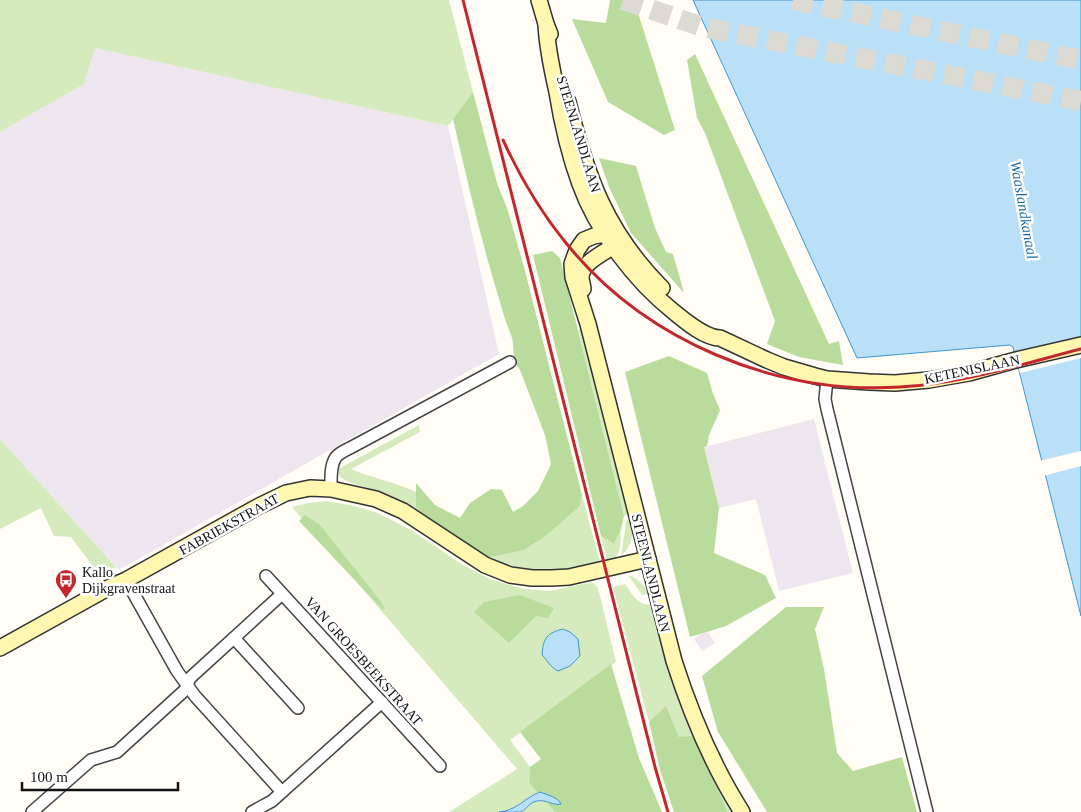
<svg xmlns="http://www.w3.org/2000/svg" width="1081" height="812" font-family="Georgia,serif">
<rect width="100%" height="100%" fill="#fffdf5"/>
<!-- industrial -->
<g fill="#eee6ef">
<polygon points="95,48 448,126 499,354 119,570 0,439 0,132 84,84"/>
<polygon points="814,419 853,573 779,591 756,499 719,508 704,447"/>
<polygon points="707,630 715,643 702,651 694,639"/>
</g>
<!-- green -->
<g fill="#d5ebbd">
<polygon points="0,0 449,0 473,92 448,126 95,48 84,84 0,132"/>
<polygon points="582,329 629,514 624,516 578,330"/>
<path d="M419,425L420,432L351,469C372,478 395,482 416,492V507L428,521C415,510 400,501 384,493C370,487 353,486 340,477L338,469Z"/>
<polygon points="0,439 116,567 100,576 71,537 54,536 41,508 0,529"/>
<path d="M582,495L600,562C586,566 569,572 555,572C531,574 509,566 487,558L524,550L546,536L580,506Z"/>
<polygon points="327,501 354,506 378,513 411,530 463,565 490,579 523,589 550,591 592,582 598,588 616,662 510,740 530,767 529,783 555,812 449,812 517,769 292,507 308,503"/>
<path d="M630,519C634,535 633,544 621,556L626,523L627,520Z"/>
<path d="M621,529C620,537 622,552 615,558C613,559 610,560 607,561L601,536L614,544Z"/>
<path d="M628,575C637,578 645,585 649,594L642,595Z"/>
<path d="M625,584C632,594 639,607 652,604L666,660L680,705L693,736L731,812H728L693,737H679L666,707L649,722L613,587Z"/>
</g>
<!-- forest -->
<g fill="#b9dc9c">
<polygon points="610,0 634,0 675,130 664,135 608,102 572,19 606,23"/>
<polygon points="695,54 829,344 839,341 843,365 799,357 767,344 775,321 705,133 697,118 687,60"/>
<path d="M473,92L497,183L508,211L524,267L582,495L580,506L546,536L524,550L487,558L428,521L416,507V483L435,505L460,518L470,503L491,489L502,490L513,512L523,506L538,491L551,464L545,435L520,370C511,358 515,351 512,338C509,329 505,321 503,312C483,249 468,184 453,119Z"/>
<polygon points="599,158 636,166 655,228 666,252 673,254 684,293 631,233 609,187"/>
<polygon points="552,251 560,258 624,516 621,529 614,544 601,536 533,255"/>
<polygon points="669,356 707,373 712,391 720,410 709,435 707,446 704,447 719,508 714,553 765,575 776,598 726,626 690,637 625,372"/>
<polygon points="305,515 319,524 379,599 385,608 383,610 299,521"/>
<polygon points="520,595 554,608 548,618 536,616 509,643 474,612 484,602"/>
<polygon points="786,607 824,607 815,629 824,669 837,753 853,771 902,757 917,812 767,812 718,732 702,676"/>
<polygon points="611,664 639,758 662,812 555,812 529,783 530,767 541,759 520,732"/>
<polygon points="666,706 679,737 693,736 728,812 674,812 660,770 649,722"/>
</g>
<!-- water -->
<g fill="#b9e0f7" stroke="#3f96cf">
<polygon points="693,0 1081,0 1081,616 1013,347 1010,345 857,358"/>
<path d="M563,629L570,632L578,639L580,656L570,666L558,671C550,667 548,661 542,655C543,638 547,633 563,629Z"/>
<path d="M540,792C547,795 558,797 561,804C553,806 546,799 537,801C529,802 527,810 520,812C514,812 505,812 499,812C518,810 524,798 540,792Z"/>
</g>
<!-- pier -->
<g fill="#fffdf5">
<polygon points="1081,336 1081,358 1020,373 1015,353"/>
<polygon points="1081,451 1081,466 1043,476 1039,461"/>
</g>
<g fill="none" stroke-linecap="round" stroke-linejoin="round">
<!-- motorway-tunnel -->
<g stroke="#dbdad3" stroke-width="20" stroke-dasharray="20 10" stroke-linecap="butt">
<polyline points="623,0 703,27 1081,101"/>
<polyline points="793,0 1081,60"/>
</g>
<!-- minor casing -->
<g stroke="#444" stroke-width="14">
<g id="minor">
<polyline points="827,379 825,399 827,409 927,812"/>
<path d="M331,489C331,479 330,465 336,457C339,453 346,450 350,448L510,362"/>
<polyline points="266,576 440,766"/>
<polyline points="126,580 177,671 195,696 282,792"/>
<polyline points="234,638 298,708"/>
<polyline points="32,812 91,760 117,752 185,690 190,678 282,594"/>
<polyline points="252,812 272,801 382,702"/>
</g>
</g>
<!-- secondary casing -->
<g stroke="#333" stroke-width="18">
<g id="secondary">
<polyline points="539,0 546,24 550,34"/>
<path d="M546,24C547,47 552,70 557,92C562,123 569,154 580,184C597,231 635,281 674,312C685,321 705,338 720,338L767,360L784,367L815,376L827,379L869,382L895,383L929,380L969,373L1016,360L1081,345"/>
<path d="M568,102C587,177 606,232 662,288"/>
<path d="M605,234L594,236L584,240L577,250L572,264L573,277L588,324L674,661C691,714 712,765 742,812"/>
<path d="M583,289C583,286 581,281 581,277C582,262 603,254 613,246"/>
<polyline points="0,648 108,588 126,580 259,506 286,493 310,488 331,489 376,499 403,511 485,565 510,575 532,578 552,578 569,577 648,559"/>
</g>
</g>
<!-- minor -->
<use href="#minor" stroke="#fff" stroke-width="11"/>
<!-- secondary -->
<use href="#secondary" stroke="#fff6b0" stroke-width="15"/>
<!-- rail -->
<g stroke="#c4262e" stroke-width="3">
<polyline points="463,0 655,767 668,812"/>
<path d="M503,140C520,177 540,211 566,243C645,341 775,395 900,387C962,384 1022,364 1081,349"/>
</g>
</g>
<!-- icons -->
<defs>
<g id="bus-pin" transform="scale(1.125)"><path d="M0 17L-7.5 6A9.5 9.5 0 1 1 7.5 6Z" fill="#c4262e" stroke="#fff"/><path d="M-5-6H5V4H4V6H2V4H-2V6H-4V4H-5ZM-3.5-4V0h7V-4ZM-3.5 1.2v1.5H-2V1.2ZM2 1.2v1.5H3.5V1.2Z" fill="#fff"/></g>
</defs>
<g fill-rule="evenodd">
<use href="#bus-pin" x="66" y="580"/>
</g>
<g text-anchor="middle" stroke-width="5" stroke-linejoin="round" paint-order="stroke">
<!-- street labels -->
<g font-size="14" fill="#111" stroke="#fff">
<text transform="translate(579 134) rotate(73)" y="5">STEENLANDLAAN</text>
<text transform="translate(972 369) rotate(-12)" y="5">KETENISLAAN</text>
<text transform="translate(229 524) rotate(-29)" y="5">FABRIEKSTRAAT</text>
<text transform="translate(651 573) rotate(76)" y="5">STEENLANDLAAN</text>
<text transform="translate(364 661) rotate(48)" y="5">VAN GROESBEEKSTRAAT</text>
</g>
<!-- poi labels -->
<g font-size="14" fill="#111" stroke="#fff" text-anchor="start">
<text x="82" y="577">Kallo<tspan x="82" dy="16">Dijkgravenstraat</tspan></text>
</g>
<!-- water labels -->
<g font-size="15" font-style="italic" fill="#1768a6" stroke="#fff">
<text transform="translate(1024 210) rotate(80)" y="5">Waaslandkanaal</text>
</g>
</g>
<!-- scale -->
<path d="M22 782v8h156v-8" fill="none" stroke="#111111" stroke-width="2.5"/>
<text x="30" y="782" font-size="15" fill="#111111" stroke="#ffffff" stroke-width="4" paint-order="stroke">100 m</text>
</svg>
